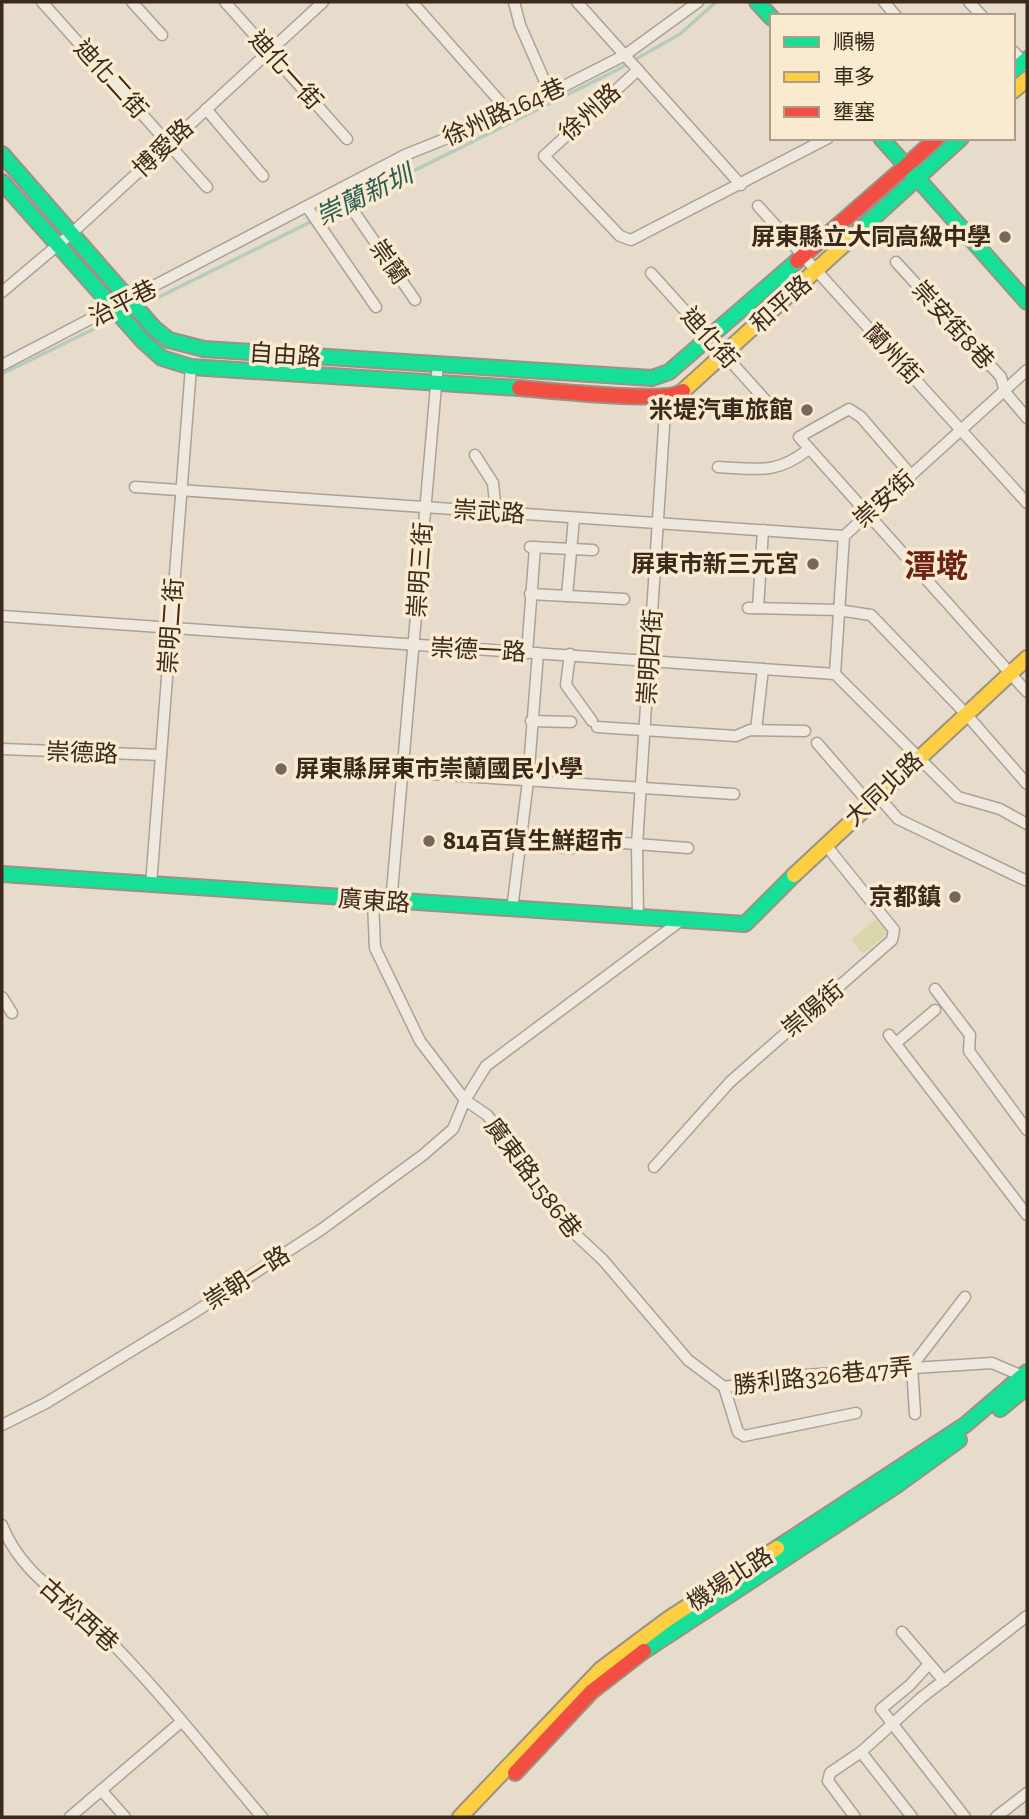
<svg xmlns="http://www.w3.org/2000/svg" width="1029" height="1819" font-family="'Zilla Slab','Noto Sans TC',serif">
<rect width="100%" height="100%" fill="#e7dccb"/>
<!-- grass -->
<polygon fill="#dad6ac" points="878,917 890,931 863,954 851,940"/>
<g fill="none" stroke-linecap="round" stroke-linejoin="round">
<!-- stream -->
<g stroke="#b7cbbe" stroke-width="3.5">
<polyline points="141,306 615,71 680,34 716,2"/>
<polyline points="2,374 118,317"/>
</g>
<!-- street casing -->
<g stroke="#aca195" stroke-width="13">
<g id="street">
<polyline points="42,2 207,187"/>
<polyline points="132,2 162,35"/>
<polyline points="225,2 347,139"/>
<polyline points="412,2 510,113"/>
<polyline points="514,2 520,25 550,93"/>
<polyline points="577,2 741,185"/>
<polyline points="884,2 896,16"/>
<polyline points="969,2 982,16"/>
<polyline points="1013,51 1027,66"/>
<polyline points="638,70 544,156 620,236 631,240 828,138"/>
<polyline points="206,109 263,176"/>
<polyline points="339,190 415,300"/>
<polyline points="758,206 1027,503"/>
<polyline points="307,207 376,307"/>
<polyline points="896,262 1001,377 1005,392 1027,418"/>
<polyline points="651,273 769,404"/>
<polyline points="2,292 72,233 323,2"/>
<polyline points="2,365 405,155 517,110 625,55 698,2"/>
<polyline points="475,455 493,483 496,512"/>
<path d="M718,467C758,469 776,475 809,449"/>
<polyline points="911,475 861,417 849,409 799,437 1027,692"/>
<polyline points="135,487 844,536"/>
<polyline points="530,547 593,550"/>
<polyline points="530,594 624,599"/>
<polyline points="567,596 574,518"/>
<polyline points="748,608 838,610 871,615 966,714 1027,784"/>
<polyline points="758,608 763,530"/>
<polyline points="2,616 835,674 958,797 1000,809 1027,824"/>
<polyline points="527,653 535,547"/>
<polyline points="570,654 566,685 592,721"/>
<polyline points="835,674 844,536 1027,370"/>
<polyline points="531,721 571,722"/>
<polyline points="597,727 736,736 750,730 805,731"/>
<polyline points="756,730 763,669"/>
<polyline points="817,743 869,803"/>
<polyline points="2,749 161,755"/>
<polyline points="402,772 734,794"/>
<polyline points="877,795 898,819 1027,881"/>
<polyline points="584,840 688,848"/>
<polyline points="480,841 572,848"/>
<polyline points="151,885 191,367"/>
<polyline points="373,902 375,948 420,1041 465,1100 487,1115 502,1133 572,1231 603,1260 688,1360 724,1387 804,1375 992,1363 1027,1378"/>
<polyline points="391,903 438,363"/>
<polyline points="512,910 528,781 538,653"/>
<polyline points="638,918 637,845 666,396"/>
<polyline points="935,989 970,1035 969,1051 1027,1130"/>
<polyline points="2,997 12,1013"/>
<polyline points="889,1035 1027,1215"/>
<polyline points="896,1043 935,1010"/>
<polyline points="654,1167 730,1082 892,940 894,930 825,844"/>
<polyline points="724,1387 738,1432 744,1436 856,1413"/>
<polyline points="915,1414 912,1366 965,1297"/>
<polyline points="2,1425 46,1403 195,1312 322,1229 423,1155 453,1129 465,1100 486,1066 679,922"/>
<path d="M2,1525C21,1575 67,1598 103,1634C160,1691 210,1756 262,1817"/>
<polyline points="902,1632 944,1681"/>
<polyline points="928,1665 910,1685 881,1709 965,1817"/>
<polyline points="861,1752 912,1817"/>
<polyline points="101,1790 125,1817"/>
<polyline points="70,1817 181,1722"/>
<polyline points="855,1817 828,1781 830,1773 861,1752 921,1698 1027,1616"/>
<polyline points="996,1817 1027,1793"/>
</g>
</g>
<!-- fast casing -->
<g stroke="#9b9185" stroke-width="18">
<g id="fast">
<polyline points="757,2 772,18"/>
<polyline points="1013,71 1027,59"/>
<polyline points="881,138 917,178 961,138"/>
<polyline points="2,154 154,328 169,340 204,349 652,378 669,372 797,261"/>
<polyline points="2,182 143,341 162,358 191,367 519,388"/>
<polyline points="859,231 917,178 1027,302"/>
<polyline points="2,874 745,924 794,875"/>
<polyline points="1000,1409 1027,1387"/>
<polyline points="777,1548 965,1425 1027,1372"/>
<polyline points="644,1651 897,1485 959,1440"/>
</g>
</g>
<!-- slow casing -->
<g stroke="#9b9185" stroke-width="18">
<g id="slow">
<polyline points="1013,91 1027,79"/>
<polyline points="683,391 859,231"/>
<polyline points="794,875 1027,658"/>
<polyline points="460,1817 601,1669 668,1619 777,1548"/>
</g>
</g>
<!-- jam casing -->
<g stroke="#9b9185" stroke-width="18">
<g id="jam">
<polyline points="906,166 937,138"/>
<polyline points="797,261 906,166"/>
<path d="M519,388C545,390 668,404 683,391"/>
<polyline points="515,1773 591,1692 644,1651"/>
</g>
</g>
<!-- street -->
<use href="#street" stroke="#eee8de" stroke-width="10"/>
<!-- fast -->
<use href="#fast" stroke="#16e098" stroke-width="14"/>
<!-- slow -->
<use href="#slow" stroke="#ffcf43" stroke-width="14"/>
<!-- jam -->
<use href="#jam" stroke="#f24e42" stroke-width="14"/>
</g>
<!-- markers -->
<g fill="#776859" stroke="#f9ead0" stroke-width="2.5">
<circle cx="1005" cy="237" r="7"/>
<circle cx="807" cy="410" r="7"/>
<circle cx="813" cy="564" r="7"/>
<circle cx="281" cy="769" r="7"/>
<circle cx="429" cy="841" r="7"/>
<circle cx="955" cy="897" r="7"/>
</g>
<g text-anchor="middle" stroke-width="7" stroke-linejoin="round" paint-order="stroke">
<!-- street labels -->
<g font-size="24" fill="#3b291b" stroke="#f9ead0">
<text transform="translate(286 70) rotate(48)" y="8">迪化一街</text>
<text transform="translate(111 79) rotate(48)" y="8">迪化二街</text>
<text transform="translate(504 112) rotate(-24)" y="8">徐州路164巷</text>
<text transform="translate(590 112) rotate(-42)" y="8">徐州路</text>
<text transform="translate(163 148) rotate(-43)" y="8">博愛路</text>
<text transform="translate(389 262) rotate(55)" y="8">崇蘭</text>
<text transform="translate(123 303) rotate(-27)" y="8">治平巷</text>
<text transform="translate(781 304) rotate(-42)" y="8">和平路</text>
<text transform="translate(953 325) rotate(48)" y="8">崇安街8巷</text>
<text transform="translate(710 338) rotate(48)" y="8">迪化街</text>
<text transform="translate(893 354) rotate(47)" y="8">蘭州街</text>
<text transform="translate(285 355) rotate(4)" y="8">自由路</text>
<text transform="translate(884 499) rotate(-42)" y="8">崇安街</text>
<text transform="translate(489 512) rotate(4)" y="8">崇武路</text>
<text transform="translate(420 570) rotate(-86)" y="8">崇明三街</text>
<text transform="translate(171 626) rotate(-86)" y="8">崇明二街</text>
<text transform="translate(478 650) rotate(3)" y="8">崇德一路</text>
<text transform="translate(650 657) rotate(-86)" y="8">崇明四街</text>
<text transform="translate(82 753) rotate(2)" y="8">崇德路</text>
<text transform="translate(884 789) rotate(-43)" y="8">大同北路</text>
<text transform="translate(374 901) rotate(4)" y="8">廣東路</text>
<text transform="translate(813 1009) rotate(-40)" y="8">崇陽街</text>
<text transform="translate(533 1178) rotate(53)" y="8">廣東路1586巷</text>
<text transform="translate(247 1278) rotate(-33)" y="8">崇朝一路</text>
<text transform="translate(823 1376) rotate(-6)" y="8">勝利路326巷47弄</text>
<text transform="translate(730 1579) rotate(-33)" y="8">機場北路</text>
<text transform="translate(79 1615) rotate(42)" y="8">古松西巷</text>
</g>
<!-- poi labels -->
<g font-size="24" font-weight="bold" fill="#3b291b" stroke="#f9ead0" text-anchor="end">
<text x="991" y="245">屏東縣立大同高級中學</text>
<text x="793" y="418">米堤汽車旅館</text>
<text x="799" y="572">屏東市新三元宮</text>
<text x="295" y="777" text-anchor="start">屏東縣屏東市崇蘭國民小學</text>
<text x="443" y="849" text-anchor="start">814百貨生鮮超市</text>
<text x="941" y="905">京都鎮</text>
</g>
<!-- water labels -->
<g font-size="26" font-style="italic" fill="#295d56" stroke="#f9ead0">
<text transform="translate(364 195) rotate(-26)" y="9">崇蘭新圳</text>
</g>
<!-- district labels -->
<g font-size="32" font-weight="bold" fill="#6d2216" stroke="#f9ead0">
<text x="936" y="577">潭墘</text>
</g>
</g>
<!-- border -->
<rect width="1029" height="1819" fill="none" stroke="#3b291b" stroke-width="7"/>
<!-- legend -->
<rect x="770" y="14" width="245" height="126" fill="#f9ead0" stroke="#ad9d88" stroke-width="2"/>
<rect x="784" y="37" width="35" height="10" fill="#16e098" stroke="#ad9d88" stroke-width="2"/>
<text x="833" y="49" font-size="21" fill="#3b291b">順暢</text>
<rect x="784" y="72" width="35" height="10" fill="#ffcf43" stroke="#ad9d88" stroke-width="2"/>
<text x="833" y="84" font-size="21" fill="#3b291b">車多</text>
<rect x="784" y="107" width="35" height="10" fill="#f24e42" stroke="#ad9d88" stroke-width="2"/>
<text x="833" y="119" font-size="21" fill="#3b291b">壅塞</text>
</svg>
